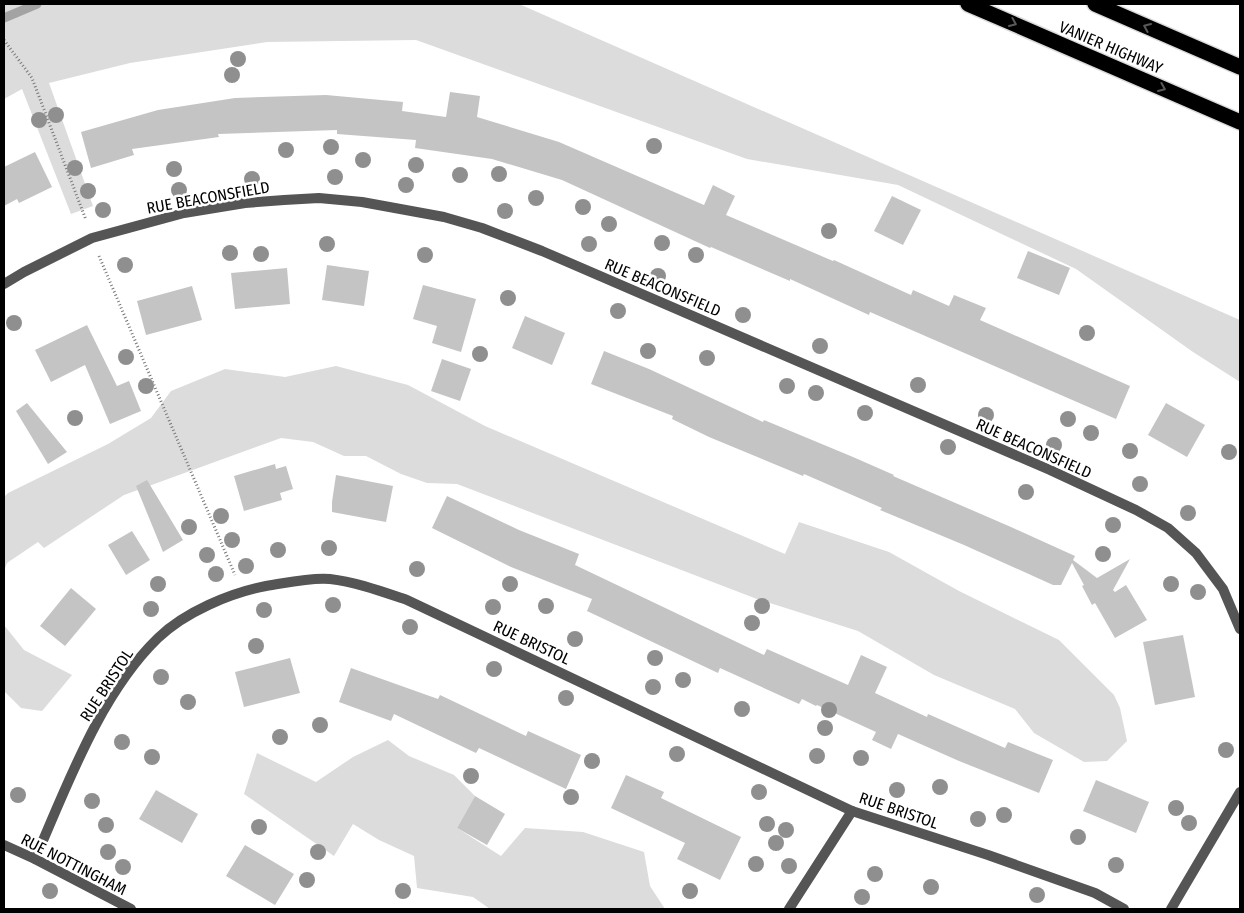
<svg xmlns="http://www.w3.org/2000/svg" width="1244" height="913" font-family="'Fira Sans Condensed',sans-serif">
<rect width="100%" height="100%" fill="#fff"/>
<!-- green -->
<g fill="#dcdcdc">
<polygon points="4,4 519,4 1240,320 1240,382 1193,352 1076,269 898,185 747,159 416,40 267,42 130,63 49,83 93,206 71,214 22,89 4,99"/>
<polygon points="336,366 408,385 485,426 785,554 799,522 889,552 959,591 1059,640 1114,695 1120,708 1127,741 1107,761 1084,762 1034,733 1015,709 934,675 858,631 757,599 457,484 427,483 401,474 366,456 344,456 313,442 281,438 124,495 44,548 38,542 7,563 4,571 4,497 8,493 108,444 151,418 171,391 225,369 285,377"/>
<polygon points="4,625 24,650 72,675 42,711 21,708 4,691"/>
<polygon points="388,740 409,756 454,775 475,796 457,828 501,856 525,828 583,832 644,852 650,886 665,909 490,909 473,897 417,888 414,856 379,840 353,824 334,856 244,794 257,753 316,782 353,757"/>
</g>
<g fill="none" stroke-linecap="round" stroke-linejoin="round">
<!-- stream -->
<polyline stroke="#a3a3a3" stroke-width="9" points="4,18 37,4"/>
</g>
<!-- building -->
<g fill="#c4c4c4">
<polygon points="450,92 480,96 477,117 559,142 704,205 713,185 735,196 726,215 833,261 834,260 911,295 913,290 949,306 954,295 986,308 980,320 1130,386 1116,419 870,312 869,315 790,279 790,281 711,247 710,248 562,180 492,159 415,148 416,140 337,134 337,130 218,134 219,137 132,149 134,155 91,168 81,132 158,110 235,98 326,95 403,102 402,111 446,117"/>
<polygon points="35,152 52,187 19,203 17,199 4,206 4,167"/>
<polygon points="892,196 921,210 903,245 874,231"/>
<polygon points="1028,251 1070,268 1059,295 1017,278"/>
<polygon points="327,265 369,271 364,306 322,300"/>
<polygon points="287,268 290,304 235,309 231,273"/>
<polygon points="423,285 476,299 461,352 432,343 437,326 413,319"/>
<polygon points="192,286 202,320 146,335 137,301"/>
<polygon points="525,316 565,333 552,365 512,348"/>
<polygon points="87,325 117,386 129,381 141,411 110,424 85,365 51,382 35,350"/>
<polygon points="604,351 649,369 763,422 764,420 853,457 894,475 893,476 1011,527 1075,556 1073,560 1097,578 1130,559 1113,590 1115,592 1126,585 1147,620 1115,638 1095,603 1092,605 1082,586 1084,585 1072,563 1061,585 1053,585 964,545 880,510 882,508 804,474 803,476 709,437 672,419 673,416 591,384"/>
<polygon points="442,359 471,369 460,401 431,391"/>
<polygon points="27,403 67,452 48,464 16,411"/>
<polygon points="1166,403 1205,425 1187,457 1148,435"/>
<polygon points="275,464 276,469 286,466 293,489 280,493 282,500 244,511 234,476"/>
<polygon points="336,475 393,486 386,522 332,512 332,502"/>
<polygon points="147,480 183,540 163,552 136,486"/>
<polygon points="447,496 519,530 579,554 575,565 764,655 767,649 848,685 861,655 887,667 875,693 927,717 928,714 1005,748 1008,742 1053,760 1039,793 959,761 898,734 891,749 872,740 876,732 817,705 816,706 802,699 799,704 720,668 718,673 587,611 592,599 511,567 432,528"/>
<polygon points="132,531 150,560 126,575 108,545"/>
<polygon points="71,588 96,609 65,646 40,626"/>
<polygon points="1183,635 1195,697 1155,705 1143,642"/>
<polygon points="290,658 300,693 244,707 235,672"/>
<polygon points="351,668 438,699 440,695 526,736 528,731 581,755 566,789 479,748 476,753 394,714 391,721 339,702"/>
<polygon points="626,775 664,792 661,798 741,837 720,880 677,859 685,843 611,808"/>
<polygon points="1096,780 1149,802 1136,833 1083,811"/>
<polygon points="156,790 198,814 182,843 139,819"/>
<polygon points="475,796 505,814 487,845 457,828"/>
<polygon points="245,845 294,874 275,905 226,876"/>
</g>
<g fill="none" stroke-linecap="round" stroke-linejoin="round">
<!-- highway casing -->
<g stroke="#dbdbdb" stroke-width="18">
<g id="highway">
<polyline points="968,4 1240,122"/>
<polyline points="1095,4 1240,67"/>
</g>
</g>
<!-- path -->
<g stroke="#777" stroke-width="3" stroke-dasharray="1 2.5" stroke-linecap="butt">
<polyline points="4,40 32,78 86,220"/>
<polyline points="99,256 235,575"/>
</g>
<!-- street -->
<g stroke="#555" stroke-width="10">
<polyline points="4,284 24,272 92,238 184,213 245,203 284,200 319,198 362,202 444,217 482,228 542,251 1050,470 1136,510 1168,528 1196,553 1223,589 1240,629"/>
<polyline points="4,845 35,859 131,909"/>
<path d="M35,859C67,786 100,694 158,638C185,612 230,593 266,586C286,583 311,577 330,579C356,582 383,592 407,600L852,811L988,855L1095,893L1124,909"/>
<polyline points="789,909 852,811"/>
<polyline points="1171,909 1240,792"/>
</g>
<!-- highway -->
<use href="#highway" stroke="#000" stroke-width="15"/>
</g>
<!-- trees -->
<g fill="#8f8f8f">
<circle cx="238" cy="59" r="8"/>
<circle cx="232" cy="75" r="8"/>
<circle cx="56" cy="115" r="8"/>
<circle cx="39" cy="120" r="8"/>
<circle cx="654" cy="146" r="8"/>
<circle cx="331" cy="147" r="8"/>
<circle cx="286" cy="150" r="8"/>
<circle cx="363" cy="160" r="8"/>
<circle cx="416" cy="165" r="8"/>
<circle cx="75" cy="168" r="8"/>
<circle cx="174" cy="169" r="8"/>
<circle cx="499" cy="174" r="8"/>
<circle cx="460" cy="175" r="8"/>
<circle cx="335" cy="177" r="8"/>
<circle cx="252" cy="179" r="8"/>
<circle cx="406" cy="185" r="8"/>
<circle cx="179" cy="190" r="8"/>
<circle cx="88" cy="191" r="8"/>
<circle cx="536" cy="198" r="8"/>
<circle cx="583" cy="207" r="8"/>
<circle cx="103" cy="210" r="8"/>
<circle cx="505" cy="211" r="8"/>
<circle cx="609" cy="224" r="8"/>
<circle cx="829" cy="231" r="8"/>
<circle cx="662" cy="243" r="8"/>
<circle cx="327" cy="244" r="8"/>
<circle cx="589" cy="244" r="8"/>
<circle cx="230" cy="253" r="8"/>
<circle cx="261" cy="254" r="8"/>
<circle cx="425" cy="255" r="8"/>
<circle cx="696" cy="255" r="8"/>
<circle cx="125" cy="265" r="8"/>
<circle cx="658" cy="276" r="8"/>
<circle cx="508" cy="298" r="8"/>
<circle cx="618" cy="311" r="8"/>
<circle cx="743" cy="315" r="8"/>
<circle cx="14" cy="323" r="8"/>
<circle cx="1087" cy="333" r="8"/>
<circle cx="820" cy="346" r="8"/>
<circle cx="648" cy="351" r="8"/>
<circle cx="480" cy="354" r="8"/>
<circle cx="126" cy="357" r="8"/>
<circle cx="707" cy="358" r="8"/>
<circle cx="918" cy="385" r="8"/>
<circle cx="146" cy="386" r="8"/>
<circle cx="787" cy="386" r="8"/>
<circle cx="816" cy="393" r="8"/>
<circle cx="865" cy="413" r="8"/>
<circle cx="986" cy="415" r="8"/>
<circle cx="75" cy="418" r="8"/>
<circle cx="1068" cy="419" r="8"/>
<circle cx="1091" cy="433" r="8"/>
<circle cx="1054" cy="445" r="8"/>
<circle cx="948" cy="447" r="8"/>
<circle cx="1130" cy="451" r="8"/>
<circle cx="1229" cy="452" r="8"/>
<circle cx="1140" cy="484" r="8"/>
<circle cx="1026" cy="492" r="8"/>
<circle cx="1188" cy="513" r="8"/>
<circle cx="221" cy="516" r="8"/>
<circle cx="1113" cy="525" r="8"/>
<circle cx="189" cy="527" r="8"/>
<circle cx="232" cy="540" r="8"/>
<circle cx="329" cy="548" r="8"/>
<circle cx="278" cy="550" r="8"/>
<circle cx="1103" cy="554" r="8"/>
<circle cx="207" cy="555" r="8"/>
<circle cx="246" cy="566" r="8"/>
<circle cx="417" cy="569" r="8"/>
<circle cx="216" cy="574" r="8"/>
<circle cx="158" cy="584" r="8"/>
<circle cx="510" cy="584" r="8"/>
<circle cx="1171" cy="584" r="8"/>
<circle cx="1198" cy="592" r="8"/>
<circle cx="333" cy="605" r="8"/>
<circle cx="546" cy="606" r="8"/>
<circle cx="762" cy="606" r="8"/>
<circle cx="493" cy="607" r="8"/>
<circle cx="151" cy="609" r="8"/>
<circle cx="264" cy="610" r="8"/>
<circle cx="752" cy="623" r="8"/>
<circle cx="410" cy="627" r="8"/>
<circle cx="575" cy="639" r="8"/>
<circle cx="256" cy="646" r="8"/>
<circle cx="655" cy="658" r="8"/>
<circle cx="494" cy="669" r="8"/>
<circle cx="161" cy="677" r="8"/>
<circle cx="683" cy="680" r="8"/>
<circle cx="653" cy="687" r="8"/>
<circle cx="566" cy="698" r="8"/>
<circle cx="188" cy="702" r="8"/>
<circle cx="742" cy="709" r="8"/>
<circle cx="829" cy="710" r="8"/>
<circle cx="320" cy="725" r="8"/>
<circle cx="825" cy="728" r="8"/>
<circle cx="280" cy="737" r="8"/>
<circle cx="122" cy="742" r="8"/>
<circle cx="1226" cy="750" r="8"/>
<circle cx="677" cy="754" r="8"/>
<circle cx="817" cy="756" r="8"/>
<circle cx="152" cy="757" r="8"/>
<circle cx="861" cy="758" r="8"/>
<circle cx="592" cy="761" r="8"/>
<circle cx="471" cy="776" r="8"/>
<circle cx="940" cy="787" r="8"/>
<circle cx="897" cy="790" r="8"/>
<circle cx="759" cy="792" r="8"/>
<circle cx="18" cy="795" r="8"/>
<circle cx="571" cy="797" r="8"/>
<circle cx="92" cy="801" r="8"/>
<circle cx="1176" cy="808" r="8"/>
<circle cx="1004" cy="815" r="8"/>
<circle cx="978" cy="819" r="8"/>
<circle cx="1189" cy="823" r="8"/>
<circle cx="767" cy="824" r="8"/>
<circle cx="106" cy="825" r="8"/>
<circle cx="259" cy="827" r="8"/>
<circle cx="786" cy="830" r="8"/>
<circle cx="1078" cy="837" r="8"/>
<circle cx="776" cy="843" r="8"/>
<circle cx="108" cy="852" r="8"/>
<circle cx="318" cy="852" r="8"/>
<circle cx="756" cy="864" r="8"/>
<circle cx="1116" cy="865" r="8"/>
<circle cx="789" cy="866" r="8"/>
<circle cx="123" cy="867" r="8"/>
<circle cx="875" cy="874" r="8"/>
<circle cx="307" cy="880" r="8"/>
<circle cx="931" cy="887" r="8"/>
<circle cx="50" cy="891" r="8"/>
<circle cx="403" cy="891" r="8"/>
<circle cx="690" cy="891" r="8"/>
<circle cx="1037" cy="895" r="8"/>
<circle cx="862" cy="897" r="8"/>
</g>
<!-- one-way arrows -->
<defs><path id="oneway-chevron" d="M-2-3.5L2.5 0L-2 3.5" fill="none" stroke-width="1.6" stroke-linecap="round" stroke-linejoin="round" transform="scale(1.25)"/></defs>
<g stroke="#595959">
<use href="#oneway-chevron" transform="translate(1013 23) rotate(23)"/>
<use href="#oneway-chevron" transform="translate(1147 27) rotate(-157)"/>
<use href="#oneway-chevron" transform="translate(1162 88) rotate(23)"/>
</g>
<g text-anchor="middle" stroke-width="5" stroke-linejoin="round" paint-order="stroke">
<!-- street labels -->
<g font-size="16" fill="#000" stroke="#fff">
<text transform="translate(1111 47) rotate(23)" y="6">VANIER HIGHWAY</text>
<text transform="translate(208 197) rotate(-10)" y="6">RUE BEACONSFIELD</text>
<text transform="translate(663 287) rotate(23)" y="6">RUE BEACONSFIELD</text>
<text transform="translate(1034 448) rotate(24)" y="6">RUE BEACONSFIELD</text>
<text transform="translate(532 642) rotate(25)" y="6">RUE BRISTOL</text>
<text transform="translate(106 685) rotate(-57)" y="6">RUE BRISTOL</text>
<text transform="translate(899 810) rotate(19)" y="6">RUE BRISTOL</text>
<text transform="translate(74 864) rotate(27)" y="6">RUE NOTTINGHAM</text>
</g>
</g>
<!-- border -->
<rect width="1244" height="913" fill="none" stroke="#000000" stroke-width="10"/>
</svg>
